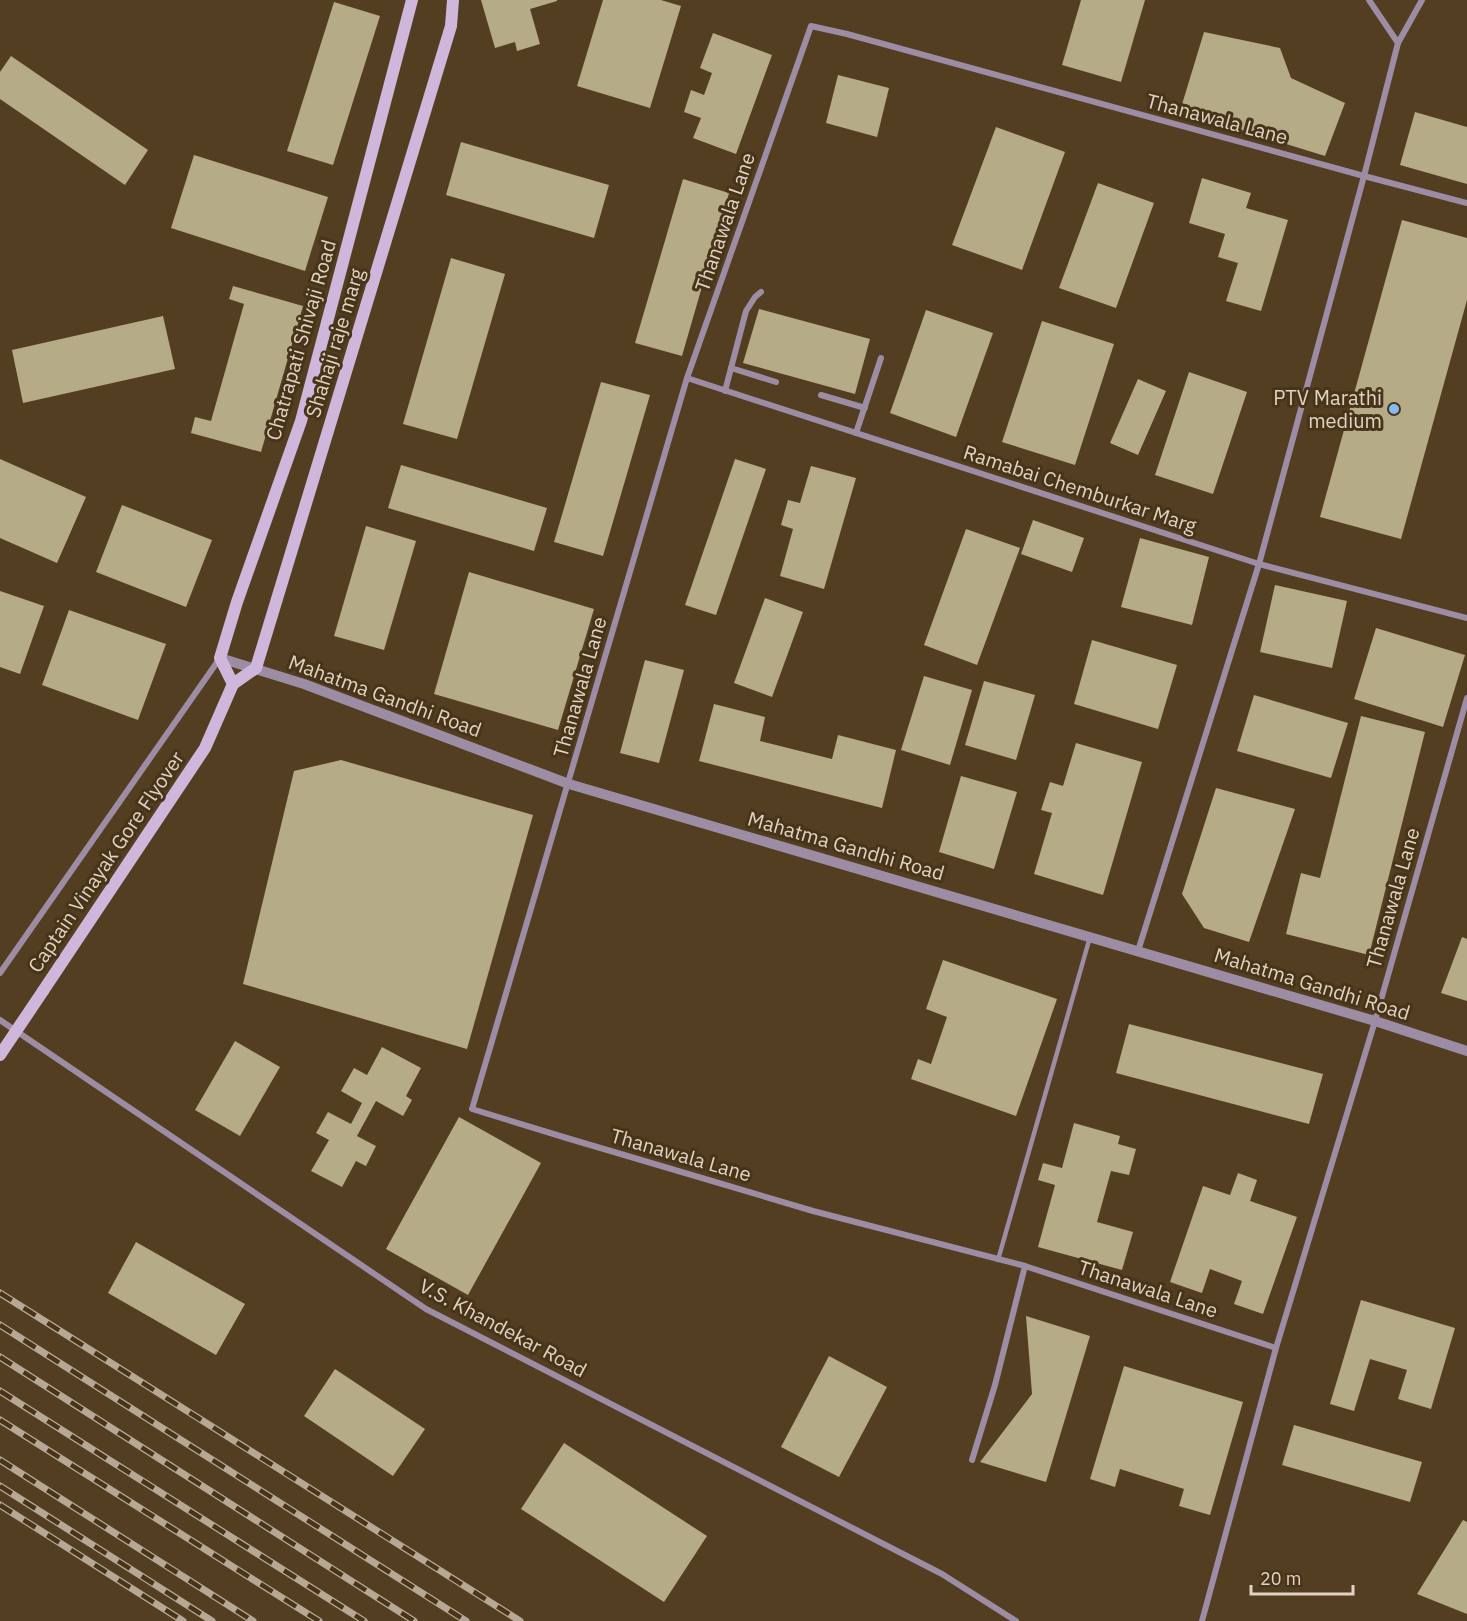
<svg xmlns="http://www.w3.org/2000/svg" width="1467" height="1621" font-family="'IBM Plex Sans',sans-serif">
<rect width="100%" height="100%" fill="#533e22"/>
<!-- building -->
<g fill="#b5ab86">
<polygon points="481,0 557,0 557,1 530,9 540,44 517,51 515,42 495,48"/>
<polygon points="603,0 661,0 681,6 650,108 577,86"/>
<polygon points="1081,0 1145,0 1121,82 1062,65"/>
<polygon points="334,2 380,16 333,165 287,151"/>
<polygon points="1204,32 1280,48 1291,78 1345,103 1325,156 1180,111"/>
<polygon points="713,33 772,55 736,154 693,138 701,118 684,112 691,90 704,95 712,73 700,68"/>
<polygon points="11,56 148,150 125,185 0,99 0,72"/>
<polygon points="838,75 889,88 877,137 826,123"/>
<polygon points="1415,112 1467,127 1467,184 1400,165"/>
<polygon points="996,127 1065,152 1022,270 952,245"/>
<polygon points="461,142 609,185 594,238 446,195"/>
<polygon points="194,155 328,197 305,271 171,228"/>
<polygon points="1202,178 1251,193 1246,208 1288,220 1261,311 1226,301 1238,263 1218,257 1225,234 1189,223"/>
<polygon points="683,179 729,193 682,356 635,343"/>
<polygon points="1098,183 1154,203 1116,308 1059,288"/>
<polygon points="1402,220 1467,238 1467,300 1401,539 1320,517"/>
<polygon points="451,258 505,274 457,439 403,424"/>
<polygon points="233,286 303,306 261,452 191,433 195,417 211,421 244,304 229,299"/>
<polygon points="759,309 870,339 855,394 743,363"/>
<polygon points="926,310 993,333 956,437 890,413"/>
<polygon points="163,316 175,369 23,403 12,350"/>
<polygon points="1042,321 1114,344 1075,465 1002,442"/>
<polygon points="1189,372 1247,392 1213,494 1155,475"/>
<polygon points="1138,379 1166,391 1138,455 1110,443"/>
<polygon points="601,382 650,395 603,556 554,542"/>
<polygon points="0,459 86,497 57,563 0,538"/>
<polygon points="735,459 766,469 716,615 685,605"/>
<polygon points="401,465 547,508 534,551 388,508"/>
<polygon points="811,466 856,478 824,589 780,576 793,529 781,525 788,500 800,503"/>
<polygon points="122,505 212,540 186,607 96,572"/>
<polygon points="1033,520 1084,538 1072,572 1021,554"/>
<polygon points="366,526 416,541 384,650 334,636"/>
<polygon points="966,529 1020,548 977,665 924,645"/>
<polygon points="1140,538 1209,557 1192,625 1121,607"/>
<polygon points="469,572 594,609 558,730 434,694"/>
<polygon points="1275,585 1347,601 1332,668 1260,652"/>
<polygon points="0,591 44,606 20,674 0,667"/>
<polygon points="765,598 803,612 772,697 734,683"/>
<polygon points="69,610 166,644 138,720 42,685"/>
<polygon points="1376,628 1465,655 1443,727 1354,699"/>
<polygon points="1092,640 1177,665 1158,729 1074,704"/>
<polygon points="645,660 684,670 659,763 620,753"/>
<polygon points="924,676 972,690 950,765 901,750"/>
<polygon points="984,681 1035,695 1016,760 965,745"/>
<polygon points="1254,695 1348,723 1331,778 1237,751"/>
<polygon points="714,704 765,717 760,741 832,759 838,735 896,750 882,808 699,761"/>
<polygon points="1361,716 1425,732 1369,955 1286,934 1301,873 1320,878"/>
<polygon points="1076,743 1142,762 1103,895 1034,874 1052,813 1041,810 1050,782 1063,786"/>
<polygon points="341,760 533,815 467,1049 243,984 294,771"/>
<polygon points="961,776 1017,792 994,869 939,852"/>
<polygon points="1216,788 1295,809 1249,942 1204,928 1182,894"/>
<polygon points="1462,937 1467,939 1467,1001 1441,993"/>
<polygon points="943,960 1057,999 1016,1116 911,1079 918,1059 931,1064 947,1017 926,1009"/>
<polygon points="1129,1024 1323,1074 1309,1124 1116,1073"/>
<polygon points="235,1041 280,1067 240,1136 195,1110"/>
<polygon points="382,1047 421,1068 406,1096 412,1100 403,1116 376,1101 357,1136 376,1146 366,1166 356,1161 342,1187 311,1171 329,1140 316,1133 328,1112 351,1124 362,1103 341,1091 354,1068 367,1075"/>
<polygon points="459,1117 541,1163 468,1295 386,1249"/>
<polygon points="1074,1123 1120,1136 1118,1144 1136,1149 1129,1175 1111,1171 1097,1222 1133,1232 1122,1270 1038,1247 1055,1185 1038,1180 1043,1163 1062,1168"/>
<polygon points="1238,1173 1257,1180 1250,1201 1297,1217 1263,1314 1234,1304 1242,1281 1210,1269 1202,1293 1170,1282 1203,1186 1230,1195"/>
<polygon points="136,1242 245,1304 216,1355 108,1293"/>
<polygon points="1361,1300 1455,1328 1431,1409 1398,1399 1407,1370 1370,1359 1354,1411 1330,1404"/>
<polygon points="1026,1316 1090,1336 1046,1482 980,1462 1032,1394"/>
<polygon points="829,1356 887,1387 839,1477 781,1447"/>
<polygon points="1124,1366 1243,1402 1210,1515 1179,1506 1184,1489 1120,1469 1115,1487 1090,1479"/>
<polygon points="335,1369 425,1429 393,1476 304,1416"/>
<polygon points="1294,1425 1422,1462 1410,1502 1282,1465"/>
<polygon points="564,1443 707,1536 664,1602 521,1509"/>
<polygon points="1463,1520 1467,1522 1467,1614 1417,1594"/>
</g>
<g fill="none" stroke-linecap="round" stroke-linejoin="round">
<!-- service -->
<polyline stroke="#9c8da4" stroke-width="4.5" points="998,1260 1090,937"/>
<!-- minor -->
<g stroke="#9c8da4" stroke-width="6">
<polyline points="1369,0 1398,43"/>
<polyline points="731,368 776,382"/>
<polyline points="687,378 1259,564 1467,618"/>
<polyline points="725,391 746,311 755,297 761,292"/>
<polyline points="821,395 865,408"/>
<polyline points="856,433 881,358"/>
<polyline points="1138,951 1259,564 1364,176 1398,43 1422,0"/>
<polyline points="0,973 220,658"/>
<polyline points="0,1020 426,1309 942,1574 1016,1621"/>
<polyline points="1276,1348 1025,1266 813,1211 570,1139 472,1109 687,378 811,26 847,34 1364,176 1467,203"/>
<polyline points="972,1460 995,1385 1025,1266"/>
<polyline points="1202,1621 1276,1348 1375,1021 1467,698"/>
</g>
<!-- tertiary -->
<polyline stroke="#9c8da4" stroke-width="10" points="220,658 304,684 569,784 1375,1021 1467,1051"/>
<!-- secondary -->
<g stroke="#ceb7db" stroke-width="12">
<polyline points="233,684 256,668 451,26 453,0"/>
<polyline points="233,684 220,658 237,602 301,421 412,0"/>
<polyline points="43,991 205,748 233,684"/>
</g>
<!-- rail casing -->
<g stroke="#b7a895" stroke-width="7">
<g id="rail">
<polyline points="0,1293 520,1621"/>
<polyline points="0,1325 466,1621"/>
<polyline points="0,1357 414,1621"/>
<polyline points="0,1391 364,1621"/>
<polyline points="0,1420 319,1621"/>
<polyline points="0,1460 253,1621"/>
<polyline points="0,1486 212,1621"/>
<polyline points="0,1505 183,1621"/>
</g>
</g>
<!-- rail -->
<use href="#rail" stroke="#483418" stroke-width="4.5" stroke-dasharray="14" stroke-linecap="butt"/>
<!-- secondary-bridge -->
<polyline stroke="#ceb7db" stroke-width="12" points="0,1055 43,991"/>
</g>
<!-- markers -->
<circle fill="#86bbfb" stroke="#483418" stroke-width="2" cx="1394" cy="409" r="6"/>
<g text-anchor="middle" stroke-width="6" stroke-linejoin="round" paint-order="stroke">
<!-- street labels -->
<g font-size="20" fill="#e0d3c3" stroke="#483418">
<text transform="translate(1217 119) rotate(15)" y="7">Thanawala Lane</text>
<text transform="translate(725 222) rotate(-71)" y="7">Thanawala Lane</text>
<text transform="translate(301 340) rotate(-74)" y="7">Chatrapati Shivaji Road</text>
<text transform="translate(335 343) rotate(-73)" y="7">Shahaji raje marg</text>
<text transform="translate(1080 489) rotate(18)" y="7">Ramabai Chemburkar Marg</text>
<text transform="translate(580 687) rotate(-74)" y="7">Thanawala Lane</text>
<text transform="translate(385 696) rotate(20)" y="7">Mahatma Gandhi Road</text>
<text transform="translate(846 846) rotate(16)" y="7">Mahatma Gandhi Road</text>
<text transform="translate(106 862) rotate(-56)" y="7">Captain Vinayak Gore Flyover</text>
<text transform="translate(1393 898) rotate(-74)" y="7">Thanawala Lane</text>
<text transform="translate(1312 984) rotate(17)" y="7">Mahatma Gandhi Road</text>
<text transform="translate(681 1155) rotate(16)" y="7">Thanawala Lane</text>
<text transform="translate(1148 1289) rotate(18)" y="7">Thanawala Lane</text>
<text transform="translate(503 1328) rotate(28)" y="7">V.S. Khandekar Road</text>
</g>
<!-- poi labels -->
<g font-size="20" fill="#e0d3c3" stroke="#483418" text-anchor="end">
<text x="1382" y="405">PTV Marathi<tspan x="1382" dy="23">medium</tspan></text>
</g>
</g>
<!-- scale -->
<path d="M1251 1585v9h102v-9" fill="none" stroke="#e0d3c3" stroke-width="3"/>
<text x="1260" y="1585" font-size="18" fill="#e0d3c3" stroke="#483418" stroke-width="4.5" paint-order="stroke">20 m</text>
</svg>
